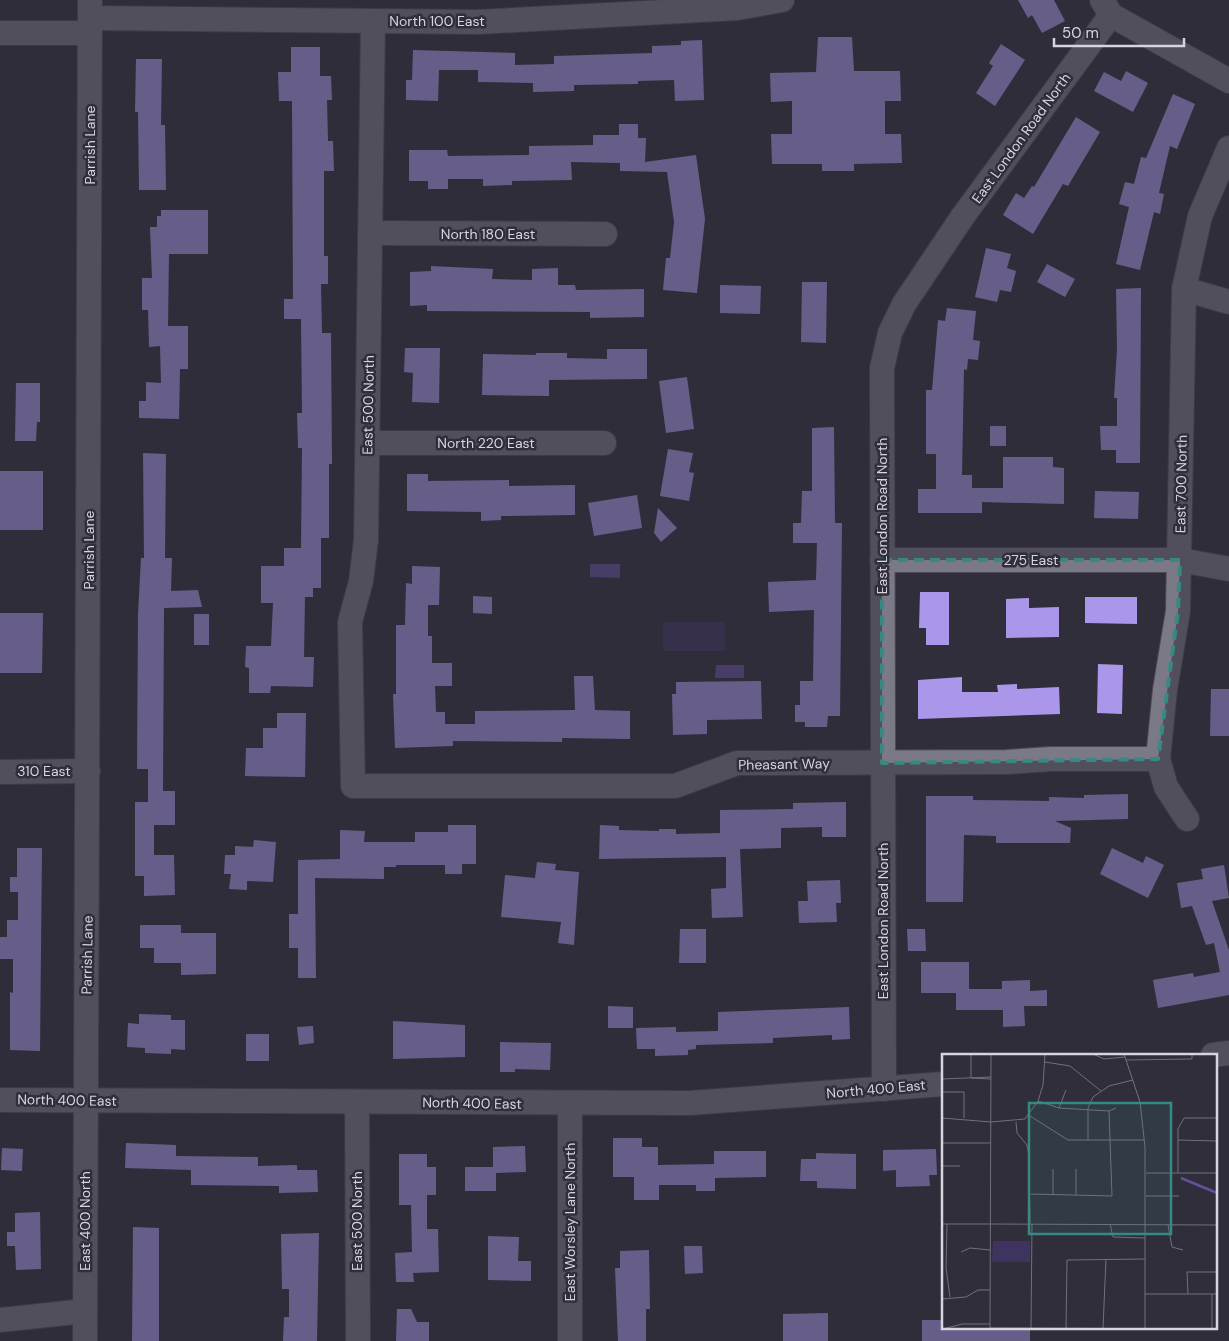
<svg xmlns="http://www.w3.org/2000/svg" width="1229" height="1341" font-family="'DM Sans',sans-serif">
<rect width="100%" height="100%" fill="#302e3a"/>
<!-- green -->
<rect fill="#3f335f" x="663" y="622" width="62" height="29"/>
<!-- water -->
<g fill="#66509b">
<polygon points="590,564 620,564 620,578 590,577"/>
<polygon points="716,665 744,665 744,678 715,678"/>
</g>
<!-- building -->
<g fill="#ab97e9">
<polygon points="1018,0 1054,0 1065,21 1042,33 1032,15 1028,18"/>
<polygon points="818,37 852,37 854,71 900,71 901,101 885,101 885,134 901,134 902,163 854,164 854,171 822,171 822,164 772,164 771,134 792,134 792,101 771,102 770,73 816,72"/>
<polygon points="702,40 704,100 675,101 674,80 638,81 638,84 574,85 574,91 533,92 533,83 478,82 478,70 439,70 438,101 406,100 406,80 412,80 413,50 515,53 515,65 554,64 554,56 652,53 652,46 681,45 681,41"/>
<polygon points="1001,44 1025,60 995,106 976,93 993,66 989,63"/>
<polygon points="291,47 320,47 320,76 331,76 332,100 327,100 328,141 333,141 334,171 324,171 324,256 328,256 328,284 321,284 322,333 331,333 332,464 329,464 329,538 321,538 321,588 313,588 313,597 305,597 304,657 314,657 313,687 271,686 270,693 249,693 249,668 245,667 246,646 271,646 273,603 261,603 261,566 284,566 284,548 301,548 302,448 298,448 297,413 302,413 301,319 284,319 284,299 293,299 292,101 279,101 278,72 291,72"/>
<polygon points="136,59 162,59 161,125 165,125 166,190 139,190 138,112 135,112"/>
<polygon points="1126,71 1148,83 1133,112 1094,91 1104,72 1121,81"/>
<polygon points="1173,94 1195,104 1177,149 1170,146 1159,193 1164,194 1160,214 1154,212 1140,270 1116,264 1129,207 1119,204 1125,182 1134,184 1141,157 1146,158"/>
<polygon points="1076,117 1100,132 1068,186 1063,184 1033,234 1003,215 1016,193 1024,198 1032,186 1034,187"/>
<polygon points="619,124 638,124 638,138 646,138 645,162 696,155 705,219 697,293 663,290 666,258 670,258 674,222 667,172 620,171 620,163 571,162 572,180 512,181 512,185 483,186 483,179 448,179 448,189 428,189 428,181 409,181 409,150 447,150 448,156 529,155 529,146 593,145 593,135 619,135"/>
<polygon points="161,210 208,210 208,254 169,254 168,326 188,326 188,369 180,369 179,419 139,418 139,401 146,401 146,382 161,383 160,346 149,347 148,310 142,310 142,278 152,278 150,227 157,227 157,216 161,216"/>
<polygon points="986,248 1011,254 1007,268 1016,271 1011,292 1000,290 997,302 975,297"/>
<polygon points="1047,264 1075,279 1065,297 1037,282"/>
<polygon points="431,266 493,269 492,279 532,280 532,269 558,268 558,285 575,285 576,290 644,289 644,317 590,318 590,312 427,311 427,305 410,306 410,272 431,271"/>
<polygon points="802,282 827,282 826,343 801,342"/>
<polygon points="720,285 761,286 760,314 720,313"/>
<polygon points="1141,288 1140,463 1116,463 1116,450 1101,450 1100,426 1117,426 1117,398 1114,398 1117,349 1116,289"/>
<polygon points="947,308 976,311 973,340 980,341 978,360 968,359 967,370 964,369 962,475 972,475 972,488 1003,488 1003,457 1053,457 1053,467 1064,468 1064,504 982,502 982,513 918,513 918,489 936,489 936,454 926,454 926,390 932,390 938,320 945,321"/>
<polygon points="405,348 440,348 439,403 412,402 413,373 404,372"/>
<polygon points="607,349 647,349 647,379 549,380 549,396 482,395 483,354 536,355 536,353 567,353 567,358 607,359"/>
<polygon points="687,377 694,429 666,433 659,381"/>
<polygon points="16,383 40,383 40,422 37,422 36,441 15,441"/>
<rect x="990" y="426" width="16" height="20"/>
<polygon points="834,427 835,523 842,523 840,716 828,716 827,727 805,727 805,722 795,722 795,705 800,705 800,681 813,681 814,610 769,612 768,582 816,580 817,543 793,543 793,523 801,523 802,491 812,491 812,428"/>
<polygon points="668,449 693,453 689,472 694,473 689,501 660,496"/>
<polygon points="143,453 166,454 165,558 172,558 171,591 198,590 202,607 164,608 163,791 175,791 175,825 154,825 154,855 174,855 175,895 144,896 144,876 135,876 135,802 148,802 148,769 137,769 138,614 141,558 144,558"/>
<rect x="0" y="471" width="43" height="59"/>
<polygon points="407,474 428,474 428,481 509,480 509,486 575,485 575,515 501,516 501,520 481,521 481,512 407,511"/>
<polygon points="1095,491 1139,492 1138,519 1094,518"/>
<polygon points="637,495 642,528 594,536 588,503"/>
<polygon points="658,508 677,528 661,542 654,533"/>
<polygon points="412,566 440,567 439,605 428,605 428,636 432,636 432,663 452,663 452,686 435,686 436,712 445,712 445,724 475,724 475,711 575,710 574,676 593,676 595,710 630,711 630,739 562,738 562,742 453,741 453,746 395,748 393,694 396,694 396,625 405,625 406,583 412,584"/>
<polygon points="920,592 949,592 949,645 926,645 926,628 919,628"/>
<polygon points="473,596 492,597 492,614 473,613"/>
<polygon points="1085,597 1137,597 1137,624 1085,623"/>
<polygon points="1029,598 1029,608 1059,607 1059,637 1006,638 1006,599"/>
<polygon points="0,613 43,613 42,673 0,673"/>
<rect x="194" y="614" width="15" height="31"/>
<polygon points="1098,664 1123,665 1122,714 1097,713"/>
<polygon points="962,677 962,692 998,692 997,685 1017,684 1017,689 1059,687 1060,714 918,719 918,680"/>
<polygon points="761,681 762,719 707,720 707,734 673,735 672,694 676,694 676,682"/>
<polygon points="1211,689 1229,689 1229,736 1210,736"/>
<polygon points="277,713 306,713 305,777 245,776 246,748 263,748 263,728 277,728"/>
<polygon points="1128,794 1128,819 1055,821 1071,828 1070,843 996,843 996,836 964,835 963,902 926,902 926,796 973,796 973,800 1049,801 1049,797 1084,798 1084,795"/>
<polygon points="846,802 846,837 822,837 822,827 781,828 781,848 740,849 743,917 712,918 711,889 726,888 726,857 599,859 600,825 619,826 619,830 659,831 659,829 676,829 676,834 720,833 720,810 793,809 793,803"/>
<polygon points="448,825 476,825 476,864 462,864 462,874 445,874 445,865 396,865 396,867 384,867 384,879 315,878 316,978 298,978 298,948 289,948 289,914 298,914 298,860 340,859 340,830 365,831 364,842 415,842 415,832 448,832"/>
<polygon points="254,840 276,842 273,882 247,881 247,890 229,889 231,874 224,874 225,855 235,855 235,846 253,847"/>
<polygon points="17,848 42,848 40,1051 10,1050 10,992 13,993 13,959 0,959 0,937 7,937 7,920 18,920 18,892 10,892 10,877 17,877"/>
<polygon points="1112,848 1143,863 1146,856 1164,865 1148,898 1100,874"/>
<polygon points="537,862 556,864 555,870 579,872 574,945 558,943 561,922 501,917 505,875 535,878"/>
<polygon points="1224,865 1229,898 1212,901 1229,950 1229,995 1158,1008 1153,980 1193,973 1194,977 1220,972 1214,943 1206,945 1192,906 1181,908 1177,883 1203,879 1201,869"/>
<polygon points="840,880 841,903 836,903 837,922 799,923 798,901 808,901 807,881"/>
<polygon points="140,925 181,925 181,933 216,933 216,974 181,975 181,963 154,963 154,948 140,948"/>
<polygon points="680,929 706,929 706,963 679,963"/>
<polygon points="907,929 925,929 926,951 908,951"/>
<polygon points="921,962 969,962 969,989 1002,989 1002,981 1030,980 1030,991 1047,990 1047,1006 1024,1006 1025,1026 1003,1027 1003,1010 956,1010 956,993 921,993"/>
<polygon points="608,1006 633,1007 633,1028 608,1028"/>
<polygon points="849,1007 850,1039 832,1040 832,1035 773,1038 773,1043 696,1045 696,1049 688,1050 688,1055 655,1056 655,1049 637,1049 636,1028 676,1027 676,1032 718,1031 718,1012"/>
<polygon points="139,1014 171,1015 171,1020 185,1020 185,1050 171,1049 171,1054 145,1053 145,1048 127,1047 128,1023 139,1024"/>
<polygon points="393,1021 465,1025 465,1057 393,1059"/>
<polygon points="313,1026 314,1043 299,1045 297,1027"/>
<rect x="246" y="1034" width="23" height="27"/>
<polygon points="500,1042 551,1043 550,1070 515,1069 515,1072 500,1072"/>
<polygon points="613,1138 642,1138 642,1147 658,1147 658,1165 714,1164 714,1151 766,1151 766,1177 715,1178 715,1191 696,1191 696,1185 659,1185 659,1200 634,1200 634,1177 613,1177"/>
<polygon points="126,1143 176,1145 176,1156 258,1157 258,1166 297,1165 297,1170 317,1170 318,1192 279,1193 279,1186 191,1185 191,1170 125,1168"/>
<polygon points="525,1146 526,1172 496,1173 496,1191 465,1191 465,1167 493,1167 493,1147"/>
<polygon points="2,1148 23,1149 22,1171 1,1170"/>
<polygon points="936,1149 937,1175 929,1175 930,1186 896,1187 896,1170 883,1171 883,1150"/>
<polygon points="816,1153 856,1154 856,1189 817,1188 817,1181 800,1181 801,1159 816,1159"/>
<polygon points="399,1154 427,1154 427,1167 436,1167 436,1195 427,1195 427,1229 438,1229 439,1272 413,1273 414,1282 396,1282 395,1253 412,1252 411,1205 399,1205"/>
<polygon points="40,1212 41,1269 16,1270 15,1246 7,1246 7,1232 15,1232 15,1213"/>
<polygon points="133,1227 159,1228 159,1341 132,1341"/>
<polygon points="319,1233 317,1341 283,1341 284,1317 289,1317 289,1289 282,1289 281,1234"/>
<polygon points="488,1236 519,1237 518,1261 531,1261 531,1281 488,1280"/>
<polygon points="684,1246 702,1246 703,1273 685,1274"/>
<polygon points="649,1250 650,1309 646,1309 646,1341 618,1341 615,1268 620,1268 620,1251"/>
<polygon points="397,1309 411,1309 417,1322 429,1322 429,1341 396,1341"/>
<polygon points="828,1313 828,1341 783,1341 783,1314"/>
<polygon points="922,1320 943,1320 943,1327 1030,1327 1030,1341 922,1341"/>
</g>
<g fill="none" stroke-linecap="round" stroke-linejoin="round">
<!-- minor casing -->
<g stroke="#4d4b55" stroke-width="26">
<g id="minor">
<polyline points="1102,0 1111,15 1229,81"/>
<polyline points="90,18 478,22 737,8 782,0"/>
<polyline points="373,22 366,540 361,581 350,622 353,786 675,786 737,763 1007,762 1051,759 1158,759"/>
<polyline points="0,33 90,33"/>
<polyline points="370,233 605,234"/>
<polyline points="1184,289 1229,302"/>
<polyline points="368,443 604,443"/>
<polyline points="882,560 1180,560 1229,569"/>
<polyline points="0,772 88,771"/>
<polyline points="1187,819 1166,787 1158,759 1165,690 1178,611 1184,289 1200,216 1229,148"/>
<polyline points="1213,1055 1229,1053"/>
<polyline points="884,1089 882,368 890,333 904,304 963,216 1111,15"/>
<polyline points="0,1100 690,1103 943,1084"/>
<polyline points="357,1102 358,1341"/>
<polyline points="0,1320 85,1311"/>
<polyline points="85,1341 90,0"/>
<polyline points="570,1341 570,1104"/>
</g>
</g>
<!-- minor -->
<use href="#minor" stroke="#7c7987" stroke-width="24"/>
</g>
<!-- marked area -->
<path d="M0 0H1229V1341H0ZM882,560H1180L1178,611L1158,759L882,763Z" fill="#302e3a" fill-opacity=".55" fill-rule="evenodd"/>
<path fill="none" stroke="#378984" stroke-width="4" stroke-dasharray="10 6" stroke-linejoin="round" d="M882,560H1180L1178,611L1158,759L882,763Z"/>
<g text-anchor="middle" stroke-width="5" stroke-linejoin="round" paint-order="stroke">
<!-- street labels -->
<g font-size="14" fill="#d6d4dc" stroke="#302e3a">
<text x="437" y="26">North 100 East</text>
<text transform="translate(1021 138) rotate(-54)" y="5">East London Road North</text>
<text transform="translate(90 145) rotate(-90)" y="5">Parrish Lane</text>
<text x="488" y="239">North 180 East</text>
<text transform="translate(368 405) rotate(-89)" y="5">East 500 North</text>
<text x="486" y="448">North 220 East</text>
<text transform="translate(1181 484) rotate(-89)" y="5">East 700 North</text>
<text transform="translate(882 516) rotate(-90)" y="5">East London Road North</text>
<text transform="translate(89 550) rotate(-90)" y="5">Parrish Lane</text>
<text x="1031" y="565">275 East</text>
<text transform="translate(784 764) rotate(-1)" y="5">Pheasant Way</text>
<text x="44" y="776">310 East</text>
<text transform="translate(883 921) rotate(-90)" y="5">East London Road North</text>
<text transform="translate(87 955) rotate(-89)" y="5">Parrish Lane</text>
<text transform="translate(876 1089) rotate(-5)" y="5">North 400 East</text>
<text transform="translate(67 1100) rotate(1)" y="5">North 400 East</text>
<text transform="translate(472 1103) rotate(1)" y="5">North 400 East</text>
<text transform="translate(85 1221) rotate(-90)" y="5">East 400 North</text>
<text transform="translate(357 1221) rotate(-90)" y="5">East 500 North</text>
<text transform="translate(570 1222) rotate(-90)" y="5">East Worsley Lane North</text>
</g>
</g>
<!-- overview -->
<g transform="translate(942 1054)">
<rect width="275" height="275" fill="#302e3a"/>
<path d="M51,187H88V208H50Z" fill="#3f335f"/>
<path fill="none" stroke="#66509b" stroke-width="2.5" d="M239,124L275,139"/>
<path fill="none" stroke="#72707b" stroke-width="1" d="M151,0L162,5L183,3M182,0L198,48L203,93V275M184,6L250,5V0M103,8L128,12L159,37M29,23V0M29,24L49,25M0,25L49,23M0,38H22V64M96,47L117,54L167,57L174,54M117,54L124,36M88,62L126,86H202M0,64L49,68L83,65L96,47L101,31L103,0M74,68L75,79L85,91L87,101L88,170M146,86V54L151,43L167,32L191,26M236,86L275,87M0,89H48M0,112H18M134,115V141M204,119H275M236,119V75L242,64H275M89,140L170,142L167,57M111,140V115M204,142H237M0,170H48M5,170L4,214L8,243M48,170L275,171M168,170L171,183L203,184M226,171L230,193L241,196M19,198L28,194L48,196M203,240H275M246,240L245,218H275M0,245L24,243L36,236H48M48,274L262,275M89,274L90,170M124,274L125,206L203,205M161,274L164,205M1,275L20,270H48M48,275L49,0M270,275V240"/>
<path fill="#378984" fill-opacity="0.15" stroke="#378984" stroke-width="2.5" d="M87,49H229V180H87Z"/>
<rect width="275" height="275" fill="none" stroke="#d6d4dc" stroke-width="2.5"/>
</g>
<!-- scale -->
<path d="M1054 38v8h130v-8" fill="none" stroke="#d6d4dc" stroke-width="2.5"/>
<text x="1062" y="38" font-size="15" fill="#d6d4dc" stroke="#302e3a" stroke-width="4" paint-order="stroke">50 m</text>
</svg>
